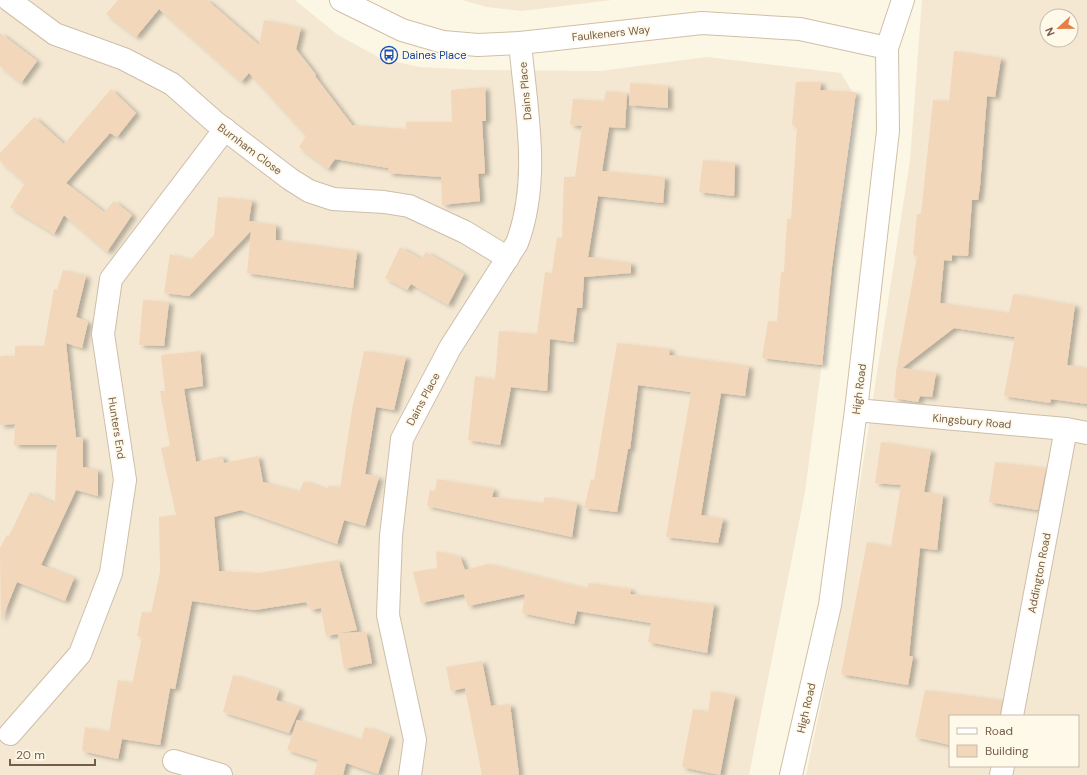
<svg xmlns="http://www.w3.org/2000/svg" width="1087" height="775" font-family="'DM Sans',sans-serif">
<defs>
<filter id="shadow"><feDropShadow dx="4.5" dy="2.5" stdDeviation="2" flood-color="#0004"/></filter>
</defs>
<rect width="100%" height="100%" fill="#fcf6e4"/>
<!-- residential -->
<g fill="#f4e8d2" fill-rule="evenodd">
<polygon points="0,0 295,0 338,35 380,58 419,67 477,70 600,71 707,57 841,73 853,93 833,278 805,492 749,775 0,775"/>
<polygon points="462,0 612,0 522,11 487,7"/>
<path d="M922,0H1087V775H806L839,618L910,160ZM1047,16H1071V40H1047ZM950,716H1078V766H950Z"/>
</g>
<!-- building -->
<g fill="#f2d7bb" filter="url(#shadow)">
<polygon points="118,0 207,0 259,45 264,20 301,28 296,49 316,75 315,76 352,125 406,129 406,122 452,122 451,90 485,87 486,121 482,121 485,173 478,174 480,201 442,205 441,177 388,173 388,168 335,159 328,169 299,147 306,136 249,73 241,82 159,9 136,37 106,14"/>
<polygon points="0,33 37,61 21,83 0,66"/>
<polygon points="954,51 1001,58 995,97 987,96 980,186 978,200 972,200 968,256 952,255 952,261 944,260 940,303 1009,313 1013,294 1075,305 1067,365 1087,368 1087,404 1051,399 1050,403 1004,396 1015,337 954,328 902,368 936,373 932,397 920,396 918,402 894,398 896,372 917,256 913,255 917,214 921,214 933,100 949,101"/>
<polygon points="796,82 821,82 820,90 856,92 832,267 822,365 762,358 768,321 777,322 781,272 784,272 787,219 791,219 797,126 792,125"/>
<polygon points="630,83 668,86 668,108 629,105"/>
<polygon points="111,89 136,113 117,137 110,133 66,183 104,212 114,201 132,215 107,252 64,215 54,234 10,207 25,183 0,161 0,153 34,117 64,144"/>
<polygon points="606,91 627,93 625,128 609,127 602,171 665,177 663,203 598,196 588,257 631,263 631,273 584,277 582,308 577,308 573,342 550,339 547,391 511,387 500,445 468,440 475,376 495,380 499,331 537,334 545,272 552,273 557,237 562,238 564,177 575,177 582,126 570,125 573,99 604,101"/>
<polygon points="703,160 735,163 734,196 699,192"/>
<polygon points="218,197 252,200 249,221 276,225 276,240 357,251 353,288 247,273 251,231 189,296 164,293 170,254 190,260 214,235"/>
<polygon points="400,247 421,259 426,252 464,274 448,305 411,284 407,290 385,278"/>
<polygon points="63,270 86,276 76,317 88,322 82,348 66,343 76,437 83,437 83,467 98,470 98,496 76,490 41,565 74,578 65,601 17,582 1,621 0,548 7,535 9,536 30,492 55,504 57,445 14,445 15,424 0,425 0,356 15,356 15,346 44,346 54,289 57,290"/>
<polygon points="143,300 169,302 164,346 139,345"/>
<polygon points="617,343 670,349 669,355 749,366 745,396 721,393 701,515 723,519 718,543 666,537 691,392 638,385 630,449 628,449 617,512 584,508 591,479 594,480"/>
<polygon points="200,351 203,386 184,389 196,462 222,456 224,463 258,456 263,482 299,492 304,481 327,490 329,485 340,489 352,410 364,351 406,357 394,410 376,407 365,474 379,477 365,526 344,520 337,544 241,510 214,517 219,571 259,573 338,560 357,630 340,633 366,632 372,663 344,669 338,634 326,636 321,608 311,610 306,602 255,610 192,601 175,689 170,688 160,745 122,739 118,759 82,751 85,727 109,732 118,680 132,684 142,637 137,636 142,612 151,613 160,572 159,517 176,515 161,448 170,446 160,391 165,391 161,355"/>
<polygon points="881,442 931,450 924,492 943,495 937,550 920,548 909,656 913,656 908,685 841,674 867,542 891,547 901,485 875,483"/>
<polygon points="995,462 1046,468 1038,510 989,502"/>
<polygon points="437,479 494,489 492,497 543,503 545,497 577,503 572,537 427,506 430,490 435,491"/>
<polygon points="436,551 460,557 465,570 488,564 587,589 588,583 631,589 630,594 714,604 707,653 648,642 651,623 577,611 574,624 522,613 525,594 468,606 464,594 421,603 413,572 437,568"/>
<polygon points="482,661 491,706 510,704 519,775 482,775 465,688 451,691 446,667"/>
<polygon points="233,675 279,690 276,700 300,708 289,733 223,712"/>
<polygon points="925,690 1002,700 1000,716 950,716 950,745 915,737"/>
<polygon points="711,691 735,696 720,775 682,767 693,709 708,712"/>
<polygon points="297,720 361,740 365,727 390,736 378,774 346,763 343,775 314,775 318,760 287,750"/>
</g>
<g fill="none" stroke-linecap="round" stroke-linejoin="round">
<!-- street casing -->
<g stroke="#cebeaa" stroke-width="24">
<g id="street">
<polyline points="9,0 55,34 124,59 172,84 215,122 290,179 309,191 333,199 384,202 409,206 465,232 508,258"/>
<polyline points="856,410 1066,429 1087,433"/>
<polyline points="1012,716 1066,429"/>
<polyline points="10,734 80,654 111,573 125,480 103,334 111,279 225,129"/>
<polyline points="174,761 221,775"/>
<path d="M410,775L415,740L388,615L391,536L402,439L450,348L517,243C541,179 526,109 520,43"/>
<polyline points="1001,775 1003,766"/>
</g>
</g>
<!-- secondary casing -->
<g stroke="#d1bfa7" stroke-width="24">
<g id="secondary">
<polyline points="341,0 402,30 443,42 478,45 520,43 702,23 800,29 887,48"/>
<polyline points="791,775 830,605 856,410 888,131 887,48 903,0"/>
</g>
</g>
<!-- street -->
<use href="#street" stroke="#fff" stroke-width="22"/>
<!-- secondary -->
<use href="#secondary" stroke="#fff" stroke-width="22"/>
</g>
<!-- icons -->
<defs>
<g id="bus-ring" transform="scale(0.9)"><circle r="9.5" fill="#fff9ea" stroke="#1a4fb4" stroke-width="1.5"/><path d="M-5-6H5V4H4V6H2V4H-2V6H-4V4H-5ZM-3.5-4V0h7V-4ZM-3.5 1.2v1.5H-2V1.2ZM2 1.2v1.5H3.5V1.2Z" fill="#1a4fb4"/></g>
</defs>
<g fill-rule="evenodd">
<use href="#bus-ring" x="389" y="55"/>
</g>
<g text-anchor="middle" stroke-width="3.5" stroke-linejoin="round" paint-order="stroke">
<!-- street labels -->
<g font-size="11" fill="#755e49" stroke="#fff9ea">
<text transform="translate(611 33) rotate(-6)" y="4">Faulkeners Way</text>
<text transform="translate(525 91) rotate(-95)" y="4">Dains Place</text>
<text transform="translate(250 149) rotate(37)" y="4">Burnham Close</text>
<text transform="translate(859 389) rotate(-83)" y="4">High Road</text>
<text transform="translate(423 399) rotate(-62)" y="4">Dains Place</text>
<text transform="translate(972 421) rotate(5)" y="4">Kingsbury Road</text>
<text transform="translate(117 428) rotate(81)" y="4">Hunters End</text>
<text transform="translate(1039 573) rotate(-79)" y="4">Addington Road</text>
<text transform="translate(806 708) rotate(-77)" y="4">High Road</text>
</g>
<!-- transit labels -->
<g font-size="11" fill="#164399" stroke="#fff9ea" text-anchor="start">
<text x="402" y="59">Daines Place</text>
</g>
</g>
<!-- legend -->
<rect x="949" y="715" width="130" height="52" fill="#fff9ea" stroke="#c8bbaa"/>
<rect x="957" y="728" width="20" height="6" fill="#ffffff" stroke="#c8bbaa"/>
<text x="985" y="735" font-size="12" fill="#755e49">Road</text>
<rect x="957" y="745" width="20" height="12" fill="#f2d7bb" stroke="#c8bbaa"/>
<text x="985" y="755" font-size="12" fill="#755e49">Building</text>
<!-- north arrow -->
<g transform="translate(1059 28) rotate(248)"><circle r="19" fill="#fff9ea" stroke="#c8bbaa"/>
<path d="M0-3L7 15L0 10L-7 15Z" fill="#e77e48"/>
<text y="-6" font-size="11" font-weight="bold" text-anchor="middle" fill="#755e49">N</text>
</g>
<!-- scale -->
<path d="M10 759v6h85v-6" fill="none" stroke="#755e49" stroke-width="2"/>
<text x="16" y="759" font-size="12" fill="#755e49" stroke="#fff9ea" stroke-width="3" paint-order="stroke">20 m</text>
</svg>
